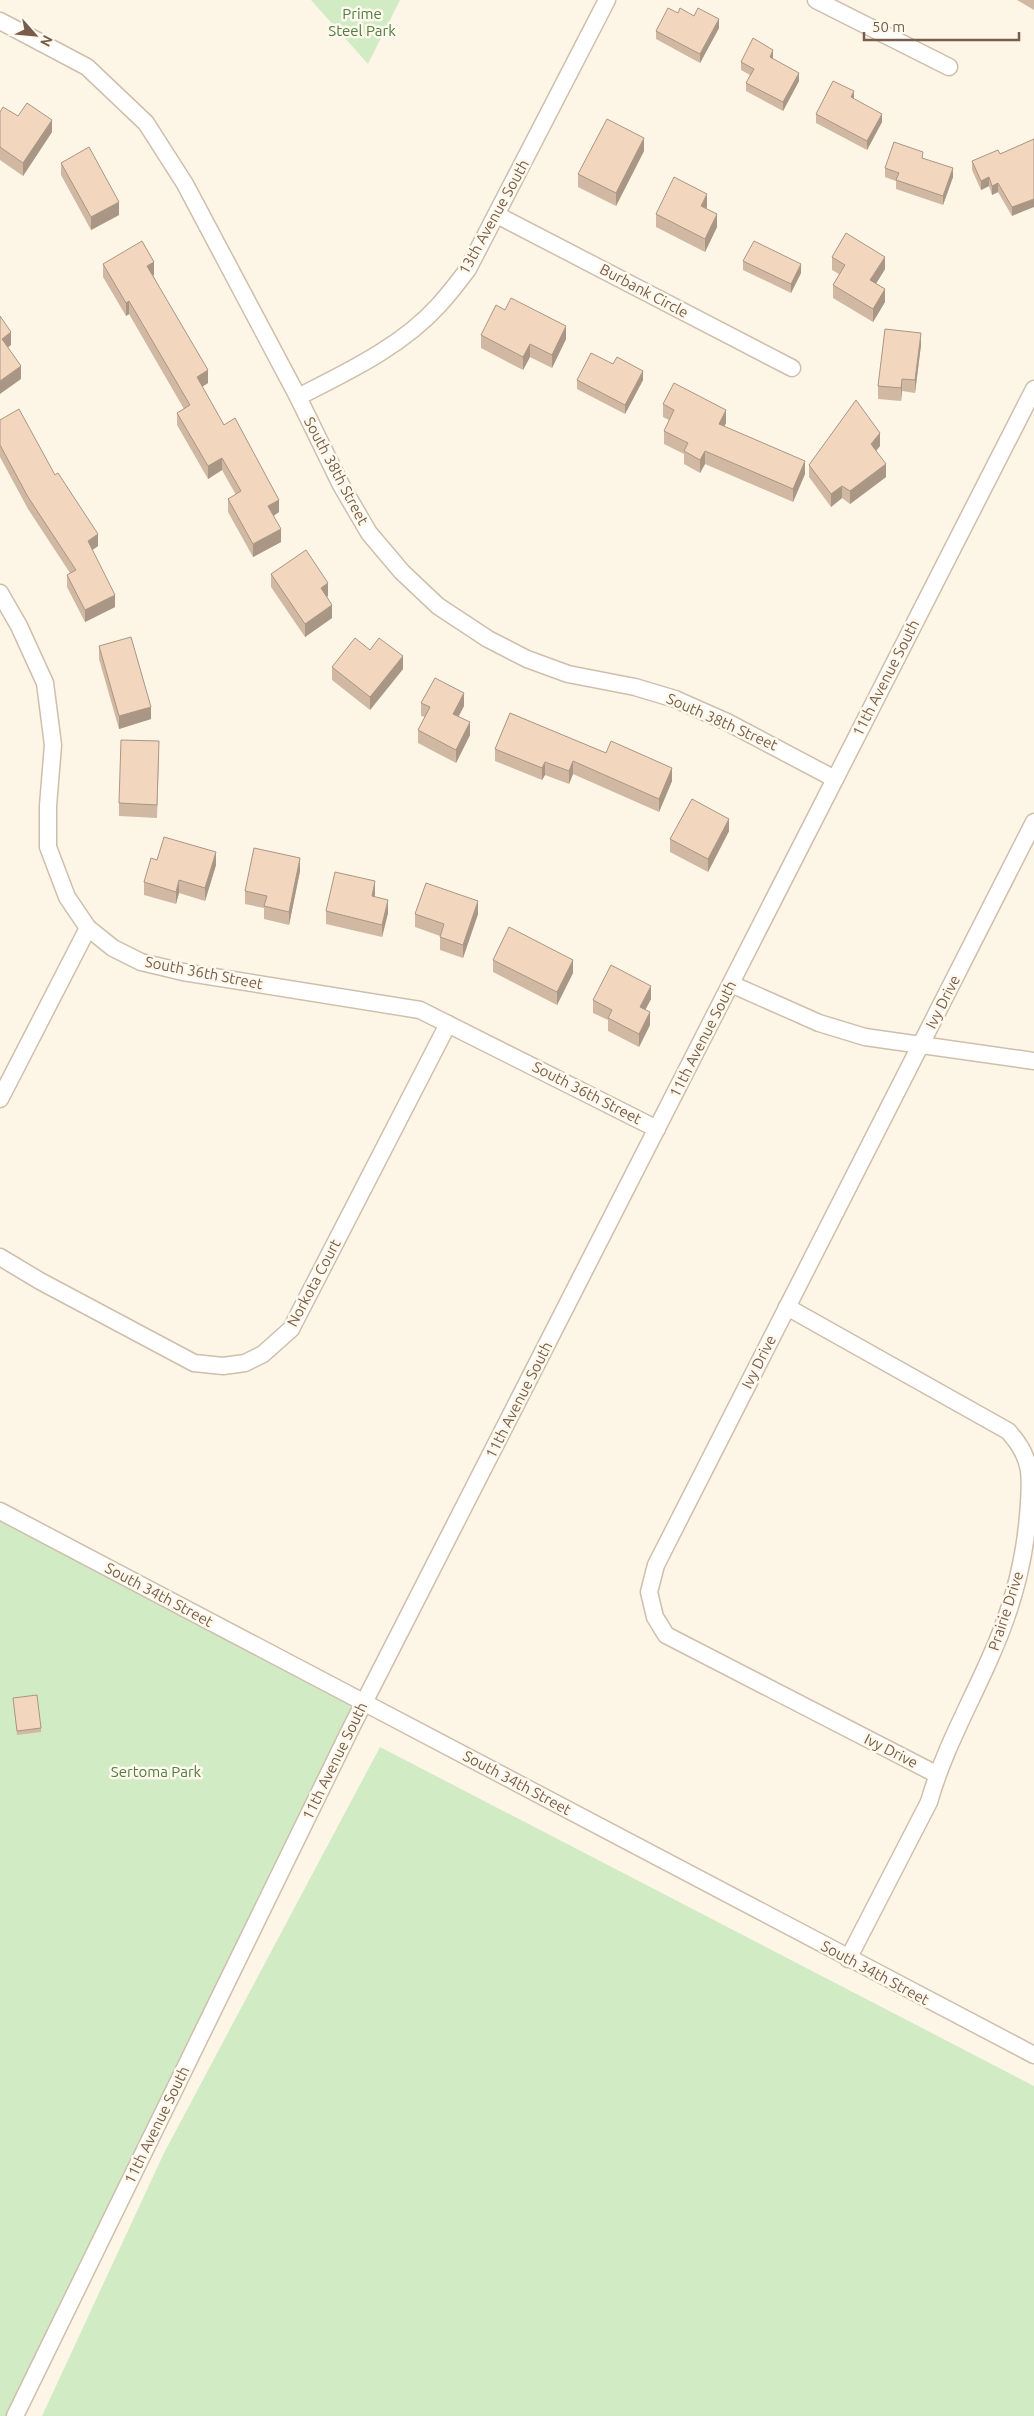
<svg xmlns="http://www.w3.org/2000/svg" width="1034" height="2416" font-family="Ubuntu,sans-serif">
<rect width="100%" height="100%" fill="#fdf6e6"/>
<!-- green -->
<g fill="#d1ebc4">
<polygon points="311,0 400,0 368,64"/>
<polygon points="0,1517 364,1702 15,2416 0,2416"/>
<polygon points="380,1747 1034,2086 1034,2416 42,2416 164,2153"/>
</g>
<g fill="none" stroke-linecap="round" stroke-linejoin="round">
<!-- minor casing -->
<g stroke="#cfbeac" stroke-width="19">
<g id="minor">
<polyline points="816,0 949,67"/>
<polyline points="0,21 87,67 146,123 185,184 298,397 341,485 369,533 402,572 438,606 488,639 527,659 568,674 635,687 675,699 727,722 835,779"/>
<polyline points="497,215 792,368"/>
<path d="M298,397C347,372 401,347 439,305C450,293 459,281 468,269L607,0"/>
<polyline points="0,593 19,626 45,683 53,745 48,806 48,847 67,897 88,928 113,948 141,962 183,972 420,1010 657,1129"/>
<polyline points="731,984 819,1023 865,1037 1034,1061"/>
<polyline points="0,1099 88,928"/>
<polyline points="0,1257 40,1281 194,1363 223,1366 245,1363 263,1354 291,1329 448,1024"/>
<path d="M787,1307L1008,1431C1034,1459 1031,1479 1028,1516C1024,1564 1010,1614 990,1658C969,1706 943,1752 929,1802L848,1959"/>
<polyline points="0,1511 1034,2055"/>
<polyline points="936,1774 666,1635 655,1617 649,1592 656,1565 1034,822"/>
<polyline points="15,2416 350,1730 1034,389"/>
</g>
</g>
<!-- minor -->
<use href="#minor" stroke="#fff" stroke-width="16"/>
</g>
<!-- wall -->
<g fill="#d0b8a3">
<polygon points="1017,0 1034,0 1034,10"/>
<polygon points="678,13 719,28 700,63 656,39 656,31"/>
<polygon points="773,58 773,59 799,81 783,111 746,91 746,83 750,75 741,70 741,62"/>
<polygon points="854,99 882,122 867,150 816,123 816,114"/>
<polygon points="0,112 18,116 52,132 23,176 0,160"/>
<polygon points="1034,139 1012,216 998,192 992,195 989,186 981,190 972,170 972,161 1000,154"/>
<polygon points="644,151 616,206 578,187 578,174"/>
<polygon points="923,158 953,177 943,205 896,189 896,181 885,177 885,168"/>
<polygon points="61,163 119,215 91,230 61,175"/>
<polygon points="707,207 706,209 717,227 705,252 656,227 656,214"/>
<polygon points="832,257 885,269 876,284 885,302 873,322 833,298 833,285 839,274 832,270"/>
<polygon points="743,261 801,273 791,293 743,270"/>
<polygon points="103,264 154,275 153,275 208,383 202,387 224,425 279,512 274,516 281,542 253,557 228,512 228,499 236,495 222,470 208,479 177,425 177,413 184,409 129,314 126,316 103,277"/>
<polygon points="505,310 566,339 552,368 530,357 523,370 481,348 481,335"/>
<polygon points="921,345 915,393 902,391 901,401 878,399 878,386"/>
<polygon points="577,380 643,380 625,414 577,389"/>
<polygon points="663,404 726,423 724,426 805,474 793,502 705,464 700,473 684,464 684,454 664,444 664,431 669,420 663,417"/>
<polygon points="0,420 55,475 98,546 92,550 115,607 85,622 67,587 67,575 70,573 28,509 0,457"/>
<polygon points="880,446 876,451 886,477 850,504 842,498 831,507 809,477 809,465"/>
<polygon points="271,574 328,596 327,597 332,618 305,637 271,587"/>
<polygon points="99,646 151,719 119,729 99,659"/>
<polygon points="370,650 403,669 370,710 332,680 332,667"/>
<polygon points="421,703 464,706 459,716 470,735 456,763 418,743 418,730 425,717 421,716"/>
<polygon points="510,713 672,781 659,812 573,774 569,784 545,775 542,780 495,761 495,749"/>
<polygon points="159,754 157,818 119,816 119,803"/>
<polygon points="729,831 708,872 670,852 670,839"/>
<polygon points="157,860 216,865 205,901 179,893 176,904 144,895 144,882"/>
<polygon points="300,871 289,925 264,919 264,908 245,904 245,891"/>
<polygon points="375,894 375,897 388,913 382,937 326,924 326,911"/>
<polygon points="415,914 478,914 463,958 440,950 440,936 415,927"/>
<polygon points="493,960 573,973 557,1005 493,972"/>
<polygon points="651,999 645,1010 650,1025 639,1047 608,1031 608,1020 593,1013 593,1000"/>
<polygon points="13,1698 41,1728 41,1732 17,1735"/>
</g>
<!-- shaded-wall -->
<g fill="#a99685">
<polygon points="719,19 719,28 700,63 700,54"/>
<polygon points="773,50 773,58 770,66 770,57"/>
<polygon points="799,73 799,81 783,111 783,102"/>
<polygon points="854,91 854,100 851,97"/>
<polygon points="882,114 882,122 867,150 867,141"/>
<polygon points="52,120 52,132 23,176 23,163"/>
<polygon points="644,138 644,151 616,206 616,193"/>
<polygon points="953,168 953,177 943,205 943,196"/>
<polygon points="989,177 989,186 981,190 981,181"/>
<polygon points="998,183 998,192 992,195 992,186"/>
<polygon points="707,194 707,207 701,219 701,206"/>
<polygon points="1034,199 1034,207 1012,216 1012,207"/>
<polygon points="119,202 119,215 91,230 91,217"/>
<polygon points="717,214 717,227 705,252 705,239"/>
<polygon points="885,257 885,269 870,293 870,280"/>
<polygon points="154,262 154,275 147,279 147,266"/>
<polygon points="801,264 801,273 791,293 791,284"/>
<polygon points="885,289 885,302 873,322 873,309"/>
<polygon points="129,301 129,314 126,316 126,303"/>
<polygon points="566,326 566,339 552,368 552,355"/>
<polygon points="11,332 11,345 2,352 2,339"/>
<polygon points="921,333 921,345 915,393 915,380"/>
<polygon points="530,344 530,357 523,370 523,357"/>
<polygon points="21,366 21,379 0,394 0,381"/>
<polygon points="208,370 208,383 197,390 197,377"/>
<polygon points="643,371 643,380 625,414 625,405"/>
<polygon points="902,379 902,391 901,401 901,388"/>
<polygon points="726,410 726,423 719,437 719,424"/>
<polygon points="880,433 880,446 871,457 871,444"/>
<polygon points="705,451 705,464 700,473 700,460"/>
<polygon points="222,458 222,470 208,479 208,466"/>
<polygon points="805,461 805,474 793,502 793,489"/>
<polygon points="886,464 886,477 850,504 850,491"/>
<polygon points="842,486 842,498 831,507 831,494"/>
<polygon points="279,500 279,512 268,519 268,506"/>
<polygon points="281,529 281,542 253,557 253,544"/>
<polygon points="98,534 98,546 88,553 88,541"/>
<polygon points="328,583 328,596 321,601 321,588"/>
<polygon points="115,595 115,607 85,622 85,610"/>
<polygon points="332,605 332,618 305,637 305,624"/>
<polygon points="403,656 403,669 370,710 370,697"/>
<polygon points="464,693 464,706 453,726 453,714"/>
<polygon points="151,707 151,719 119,729 119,716"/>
<polygon points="470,722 470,735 456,763 456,750"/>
<polygon points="573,761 573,774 569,784 569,771"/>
<polygon points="545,762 545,775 542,780 542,768"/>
<polygon points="672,768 672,781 659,812 659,799"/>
<polygon points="729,819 729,831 708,872 708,859"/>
<polygon points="216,852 216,865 205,901 205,888"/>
<polygon points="300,858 300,871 289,925 289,912"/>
<polygon points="179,880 179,893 176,904 176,892"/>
<polygon points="375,881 375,894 372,909 372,896"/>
<polygon points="388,900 388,913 382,937 382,925"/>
<polygon points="478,901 478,914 463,958 463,945"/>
<polygon points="573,960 573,973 557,1005 557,992"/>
<polygon points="651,986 651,999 640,1020 640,1007"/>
<polygon points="650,1012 650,1025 639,1047 639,1034"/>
</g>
<!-- building -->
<g fill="#f2d6be" stroke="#a99685">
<polygon points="668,8 678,13 680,8 694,16 698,8 719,19 700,54 656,31"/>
<polygon points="753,38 773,50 770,57 799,73 783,102 746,83 754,69 741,62"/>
<polygon points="833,81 854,91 851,97 882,114 867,141 816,114"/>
<polygon points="27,103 52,120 23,163 0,147 0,112 3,107 18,116"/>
<polygon points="607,119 644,138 616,193 578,174"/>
<polygon points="1034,139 1034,199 1012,207 998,183 992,186 989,177 981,181 972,161 998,150 1000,154"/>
<polygon points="894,142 923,152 922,158 953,168 943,196 896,180 899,173 885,168"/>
<polygon points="89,147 119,202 91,217 61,163"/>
<polygon points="674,177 707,194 701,206 717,214 705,239 656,214"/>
<polygon points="846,233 885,257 870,280 885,289 873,309 833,285 845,265 832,257"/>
<polygon points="142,241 154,262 147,266 208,370 197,377 224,425 235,418 279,500 268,506 281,529 253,544 228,499 241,491 222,458 208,466 177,413 190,405 129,301 126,303 103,264"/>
<polygon points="754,241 801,264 791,284 743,261"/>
<polygon points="511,298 566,326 552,355 530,344 523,357 481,335 496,305 505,310"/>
<polygon points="0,316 11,332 2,339 21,366 0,381"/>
<polygon points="885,329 921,333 915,380 902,379 901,388 878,386"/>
<polygon points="591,353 613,364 617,357 643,371 625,405 577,380"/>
<polygon points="674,383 726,410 719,424 805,461 793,489 705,451 700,460 684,451 688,443 664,431 674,410 663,404"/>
<polygon points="856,400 880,433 871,444 886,464 850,491 842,486 831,494 809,465"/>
<polygon points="19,409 55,475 58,473 98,534 88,541 115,595 85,610 67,575 76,570 28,497 0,445 0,420"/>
<polygon points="306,550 328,583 321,588 332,605 305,624 271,574"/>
<polygon points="131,637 151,707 119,716 99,646"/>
<polygon points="355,638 370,650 379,638 403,656 370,697 332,667"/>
<polygon points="435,678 464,693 453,714 470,722 456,750 418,730 430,707 421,703"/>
<polygon points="510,713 606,753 611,741 672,768 659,799 573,761 569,771 545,762 542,768 495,749"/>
<polygon points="121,740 159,741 157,805 119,803"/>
<polygon points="692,799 729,819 708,859 670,839"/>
<polygon points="164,837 216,852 205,888 179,880 176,892 144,882 151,858 157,860"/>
<polygon points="254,848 300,858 289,912 264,906 267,896 245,891"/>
<polygon points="335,872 375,881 372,896 388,900 382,925 326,911"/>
<polygon points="426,883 478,901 463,945 440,937 444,924 415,914"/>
<polygon points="509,927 573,960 557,992 493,960"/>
<polygon points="611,965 651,986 640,1007 650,1012 639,1034 608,1018 612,1010 593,1000"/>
<polygon points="37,1695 41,1728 17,1731 13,1698"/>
</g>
<g text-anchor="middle" stroke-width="5" stroke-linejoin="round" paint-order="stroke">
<!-- park labels -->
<g font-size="15" fill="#4f7d42" stroke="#fff9ed">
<text x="362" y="19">Prime<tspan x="362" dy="17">Steel Park</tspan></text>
<text x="156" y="1777">Sertoma Park</text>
</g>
<!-- street labels -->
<g font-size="15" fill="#775d4a" stroke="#fff9ed">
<text transform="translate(494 217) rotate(-61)" y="5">13th Avenue South</text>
<text transform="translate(644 291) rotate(28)" y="5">Burbank Circle</text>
<text transform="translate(336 471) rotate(62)" y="5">South 38th Street</text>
<text transform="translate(886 678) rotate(-63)" y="5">11th Avenue South</text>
<text transform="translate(722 722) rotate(24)" y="5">South 38th Street</text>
<text transform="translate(204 973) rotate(11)" y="5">South 36th Street</text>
<text transform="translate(943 1002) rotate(-63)" y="5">Ivy Drive</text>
<text transform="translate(703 1039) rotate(-63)" y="5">11th Avenue South</text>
<text transform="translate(587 1093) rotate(27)" y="5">South 36th Street</text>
<text transform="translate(314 1283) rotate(-62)" y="5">Norkota Court</text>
<text transform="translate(759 1362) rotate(-63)" y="5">Ivy Drive</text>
<text transform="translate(519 1400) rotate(-63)" y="5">11th Avenue South</text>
<text transform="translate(159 1595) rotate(28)" y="5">South 34th Street</text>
<text transform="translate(1006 1611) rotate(-72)" y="5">Prairie Drive</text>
<text transform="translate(891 1751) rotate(27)" y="5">Ivy Drive</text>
<text transform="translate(335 1761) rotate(-64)" y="5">11th Avenue South</text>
<text transform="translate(517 1783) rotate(28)" y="5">South 34th Street</text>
<text transform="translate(875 1973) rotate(28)" y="5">South 34th Street</text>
<text transform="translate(157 2125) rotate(-64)" y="5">11th Avenue South</text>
</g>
</g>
<!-- north arrow -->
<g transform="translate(35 35) rotate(117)" stroke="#fff9ed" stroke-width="4" paint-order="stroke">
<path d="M0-4L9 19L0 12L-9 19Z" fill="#775d4a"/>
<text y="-8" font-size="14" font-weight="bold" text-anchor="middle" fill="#775d4a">N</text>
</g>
<!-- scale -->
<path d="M864 32v8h155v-8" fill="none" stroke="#775d4a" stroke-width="2.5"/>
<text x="872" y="32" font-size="15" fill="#775d4a" stroke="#fff9ed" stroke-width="4" paint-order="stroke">50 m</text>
</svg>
